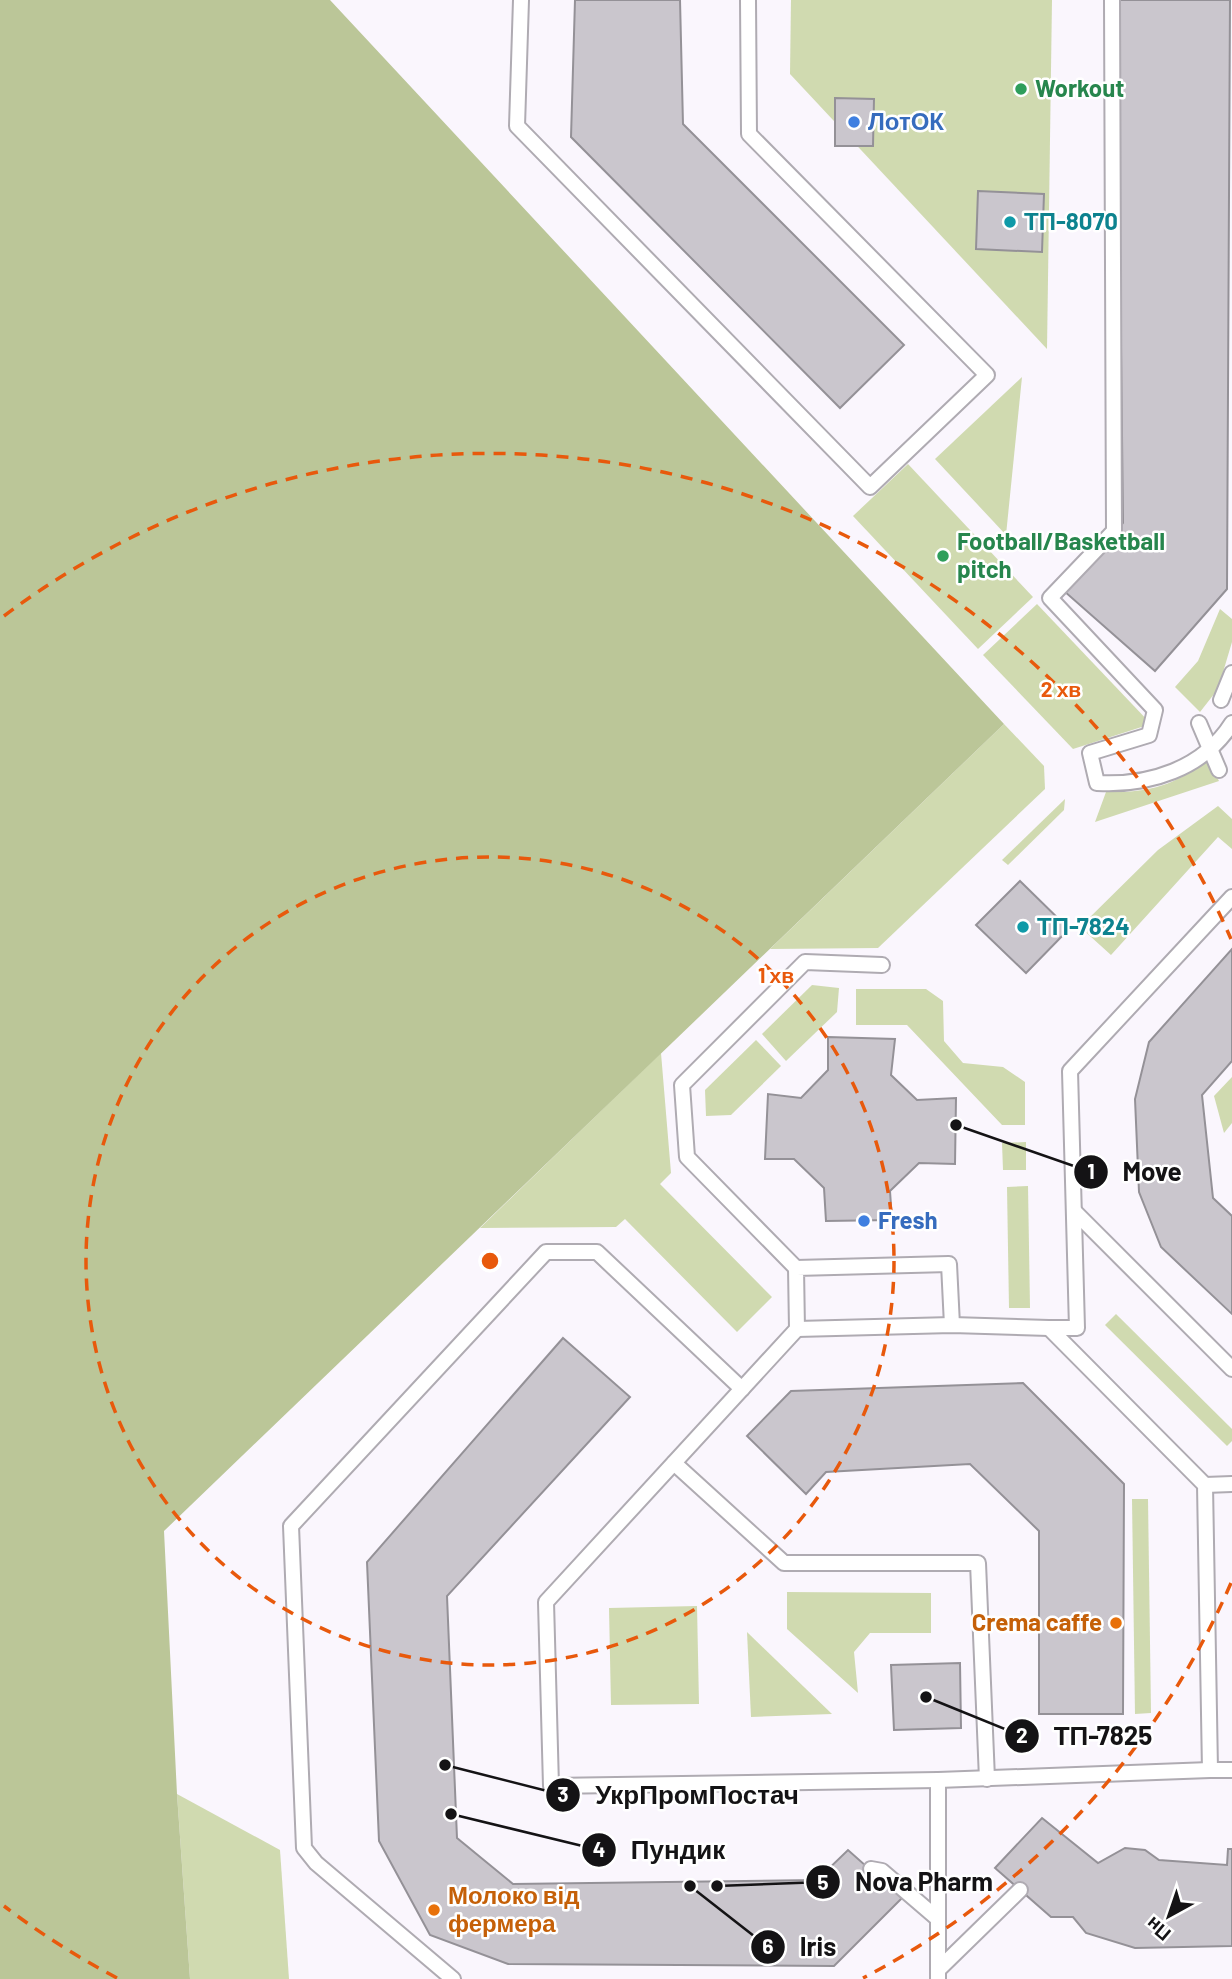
<svg xmlns="http://www.w3.org/2000/svg" width="1232" height="1979" font-family="Barlow,sans-serif">
<rect width="100%" height="100%" fill="#faf6fd"/>
<!-- green -->
<g fill="#d0dab0">
<polygon points="791,0 1052,0 1047,349 790,74"/>
<polygon points="1022,377 1006,535 935,459"/>
<polygon points="908,464 1033,597 978,649 853,516"/>
<polygon points="1037,604 1151,724 1073,749 983,655"/>
<polygon points="1220,609 1232,619 1232,642 1218,689 1200,712 1175,687 1198,661"/>
<polygon points="1004,724 1044,766 1045,789 878,948 770,949"/>
<path d="M1208,760L1219,781L1095,822L1106,792C1148,793 1174,786 1208,760Z"/>
<polygon points="1065,799 1064,810 1008,865 1002,860"/>
<polygon points="1218,806 1232,819 1232,849 1218,837 1111,955 1080,927 1158,850"/>
<polygon points="812,985 839,988 837,1012 786,1061 762,1034"/>
<polygon points="856,989 926,989 943,1001 944,1041 963,1063 1003,1067 1025,1082 1025,1125 1002,1125 907,1025 856,1025"/>
<polygon points="756,1040 781,1066 731,1115 706,1116 705,1090"/>
<polygon points="661,1053 671,1173 660,1184 772,1297 737,1332 625,1219 616,1227 480,1228"/>
<polygon points="1232,1077 1232,1123 1224,1133 1214,1096"/>
<polygon points="1026,1142 1026,1170 1003,1170 1002,1143"/>
<polygon points="1028,1186 1030,1308 1009,1308 1007,1187"/>
<polygon points="1116,1314 1232,1429 1232,1441 1227,1446 1105,1325"/>
<polygon points="1132,1499 1148,1499 1151,1713 1135,1714"/>
<polygon points="787,1592 931,1593 931,1633 870,1633 854,1652 858,1693 787,1629"/>
<polygon points="697,1606 699,1704 611,1705 609,1608"/>
<polygon points="747,1632 832,1714 751,1717"/>
<polygon points="177,1794 280,1850 289,1979 190,1979"/>
</g>
<!-- forest -->
<polygon fill="#bbc698" points="0,0 330,0 1004,724 164,1531 177,1794 190,1979 0,1979"/>
<!-- building -->
<g fill="#cac6cd" stroke="#949197" stroke-width="2">
<polygon points="575,0 680,0 683,124 904,345 840,408 571,137"/>
<polygon points="1117,0 1230,0 1227,589 1155,671 1064,591 1123,523"/>
<polygon points="835,98 874,99 873,146 835,146"/>
<polygon points="978,191 1044,194 1042,252 976,249"/>
<polygon points="1020,881 1069,929 1026,973 976,925"/>
<polygon points="1232,949 1232,1061 1202,1095 1213,1198 1232,1216 1232,1314 1161,1247 1139,1192 1135,1099 1149,1042"/>
<polygon points="828,1037 895,1039 891,1075 917,1100 956,1098 955,1164 919,1163 890,1191 892,1220 826,1221 824,1188 794,1159 765,1159 768,1094 801,1098 828,1070"/>
<polygon points="563,1338 630,1397 447,1596 457,1838 513,1884 817,1880 848,1850 902,1898 834,1966 508,1964 430,1935 379,1841 367,1562"/>
<polygon points="1023,1383 1124,1484 1123,1714 1039,1714 1039,1531 970,1464 826,1472 806,1494 747,1436 791,1391"/>
<polygon points="960,1663 961,1728 894,1730 891,1665"/>
<polygon points="1042,1818 1098,1863 1125,1848 1145,1850 1159,1860 1227,1865 1228,1849 1232,1849 1232,1946 1135,1948 1086,1933 1073,1917 1051,1917 995,1868"/>
</g>
<g fill="none" stroke-linecap="round" stroke-linejoin="round">
<!-- service casing -->
<g stroke="#afabb2" stroke-width="18">
<g id="service">
<polyline points="521,0 517,126 870,487 987,375 749,134 748,0"/>
<path d="M1112,0L1114,531L1050,598L1155,710L1149,735L1090,753L1097,783C1149,786 1203,769 1232,723"/>
<polyline points="1221,700 1232,673"/>
<polyline points="1199,723 1219,770"/>
<polyline points="1232,897 1070,1071 1077,1328 1049,1328 1205,1485 1210,1770 1232,1770"/>
<polyline points="1074,1211 1232,1369"/>
<polyline points="796,1268 687,1157 682,1085 805,962 882,965"/>
<polyline points="952,1325 949,1264 796,1268 797,1329 546,1602 551,1786 938,1780 1210,1770"/>
<polyline points="797,1329 952,1325 1049,1328"/>
<polyline points="674,1463 784,1563 978,1563 987,1779"/>
<polyline points="1205,1485 1232,1484"/>
<polyline points="938,1780 938,1979"/>
<polyline points="871,1869 882,1871 938,1919"/>
<polyline points="938,1970 1020,1890"/>
<polyline points="453,1979 316,1863 304,1848 291,1526 546,1252 597,1252 742,1389"/>
</g>
</g>
<!-- service -->
<use href="#service" stroke="#fff" stroke-width="14"/>
</g>
<!-- distance rings -->
<g fill="none" stroke="#e8590c" stroke-width="3.5" stroke-dasharray="12 9">
<circle cx="490" cy="1261" r="404"/>
<path d="M1231 1583A808 808 0 0 1 863 1978M117 1978A808 808 0 0 1 4 1906M4 616A808 808 0 0 1 1231 939"/>
</g>
<!-- markers -->
<g fill="#2e9e5b" stroke="#fff" stroke-width="2.5">
<circle cx="1021" cy="89" r="7"/>
<circle cx="943" cy="556" r="7"/>
</g>
<g fill="#3f7fe0" stroke="#fff" stroke-width="2.5">
<circle cx="854" cy="122" r="7"/>
<circle cx="864" cy="1221" r="7"/>
</g>
<g fill="#0f9aa8" stroke="#fff" stroke-width="2.5">
<circle cx="1010" cy="222" r="7"/>
<circle cx="1023" cy="927" r="7"/>
</g>
<g fill="#e8710a" stroke="#fff" stroke-width="2.5">
<circle cx="1116" cy="1623" r="7"/>
<circle cx="434" cy="1910" r="7"/>
</g>
<g text-anchor="middle" stroke-width="5" stroke-linejoin="round" paint-order="stroke">
<!-- leisure labels -->
<g font-size="24" font-weight="bold" fill="#27864d" stroke="#fff" text-anchor="start">
<text x="1035" y="97">Workout</text>
<text x="957" y="550">Football/Basketball<tspan x="957" dy="28">pitch</tspan></text>
</g>
<!-- shop labels -->
<g font-size="24" font-weight="bold" fill="#366cbe" stroke="#fff" text-anchor="start">
<text x="868" y="130">ЛотОК</text>
<text x="878" y="1229">Fresh</text>
</g>
<!-- culture labels -->
<g font-size="24" font-weight="bold" fill="#0d838f" stroke="#fff" text-anchor="start">
<text x="1024" y="230">ТП-8070</text>
<text x="1037" y="935">ТП-7824</text>
</g>
<!-- food labels -->
<g font-size="24" font-weight="bold" fill="#c56008" stroke="#fff" text-anchor="end">
<text x="1102" y="1631">Crema caffe</text>
<text x="448" y="1904" text-anchor="start">Молоко від<tspan x="448" dy="28">фермера</tspan></text>
</g>
</g>
<circle cx="490" cy="1261" r="10" fill="#e8590c" stroke="#fff" stroke-width="3.5"/>
<g font-size="21" text-anchor="middle" font-weight="bold" fill="#e8590c" stroke="#fff" stroke-width="5" stroke-linejoin="round" paint-order="stroke">
<text x="1061" y="697">2 хв</text>
<text x="776" y="983">1 хв</text>
</g>
<!-- callouts -->
<path fill="none" stroke="#141315" stroke-width="2.5" d="M956 1125L1091 1172M926 1697L1022 1736M445 1765L563 1795M451 1814L599 1850M717 1886L823 1882M690 1886L768 1947"/>
<g fill="#141315" stroke="#fff" stroke-width="2.5">
<circle cx="956" cy="1125" r="7"/>
<circle cx="926" cy="1697" r="7"/>
<circle cx="445" cy="1765" r="7"/>
<circle cx="451" cy="1814" r="7"/>
<circle cx="717" cy="1886" r="7"/>
<circle cx="690" cy="1886" r="7"/>
<circle cx="1091" cy="1172" r="18"/>
<circle cx="1022" cy="1736" r="18"/>
<circle cx="563" cy="1795" r="18"/>
<circle cx="599" cy="1850" r="18"/>
<circle cx="823" cy="1882" r="18"/>
<circle cx="768" cy="1947" r="18"/>
</g>
<g font-size="21" text-anchor="middle" font-weight="bold" fill="#fff">
<text x="1091" y="1179">1</text>
<text x="1022" y="1743">2</text>
<text x="563" y="1802">3</text>
<text x="599" y="1857">4</text>
<text x="823" y="1890">5</text>
<text x="768" y="1954">6</text>
</g>
<g font-size="26" text-anchor="middle" font-weight="bold" fill="#141315" stroke="#fff" stroke-width="5" stroke-linejoin="round" paint-order="stroke">
<text x="1152" y="1181">Move</text>
<text x="1103" y="1745">ТП-7825</text>
<text x="697" y="1804">УкрПромПостач</text>
<text x="678" y="1859">Пундик</text>
<text x="924" y="1891">Nova Pharm</text>
<text x="818" y="1956">Iris</text>
</g>
<!-- north arrow -->
<g transform="translate(1169 1916) rotate(220)" stroke="#ffffff" stroke-width="5" paint-order="stroke">
<path d="M0-5L12 26L0 18L-12 26Z" fill="#141315"/>
<text y="-10" font-size="19" font-weight="bold" text-anchor="middle" fill="#141315">Пн</text>
</g>
</svg>
